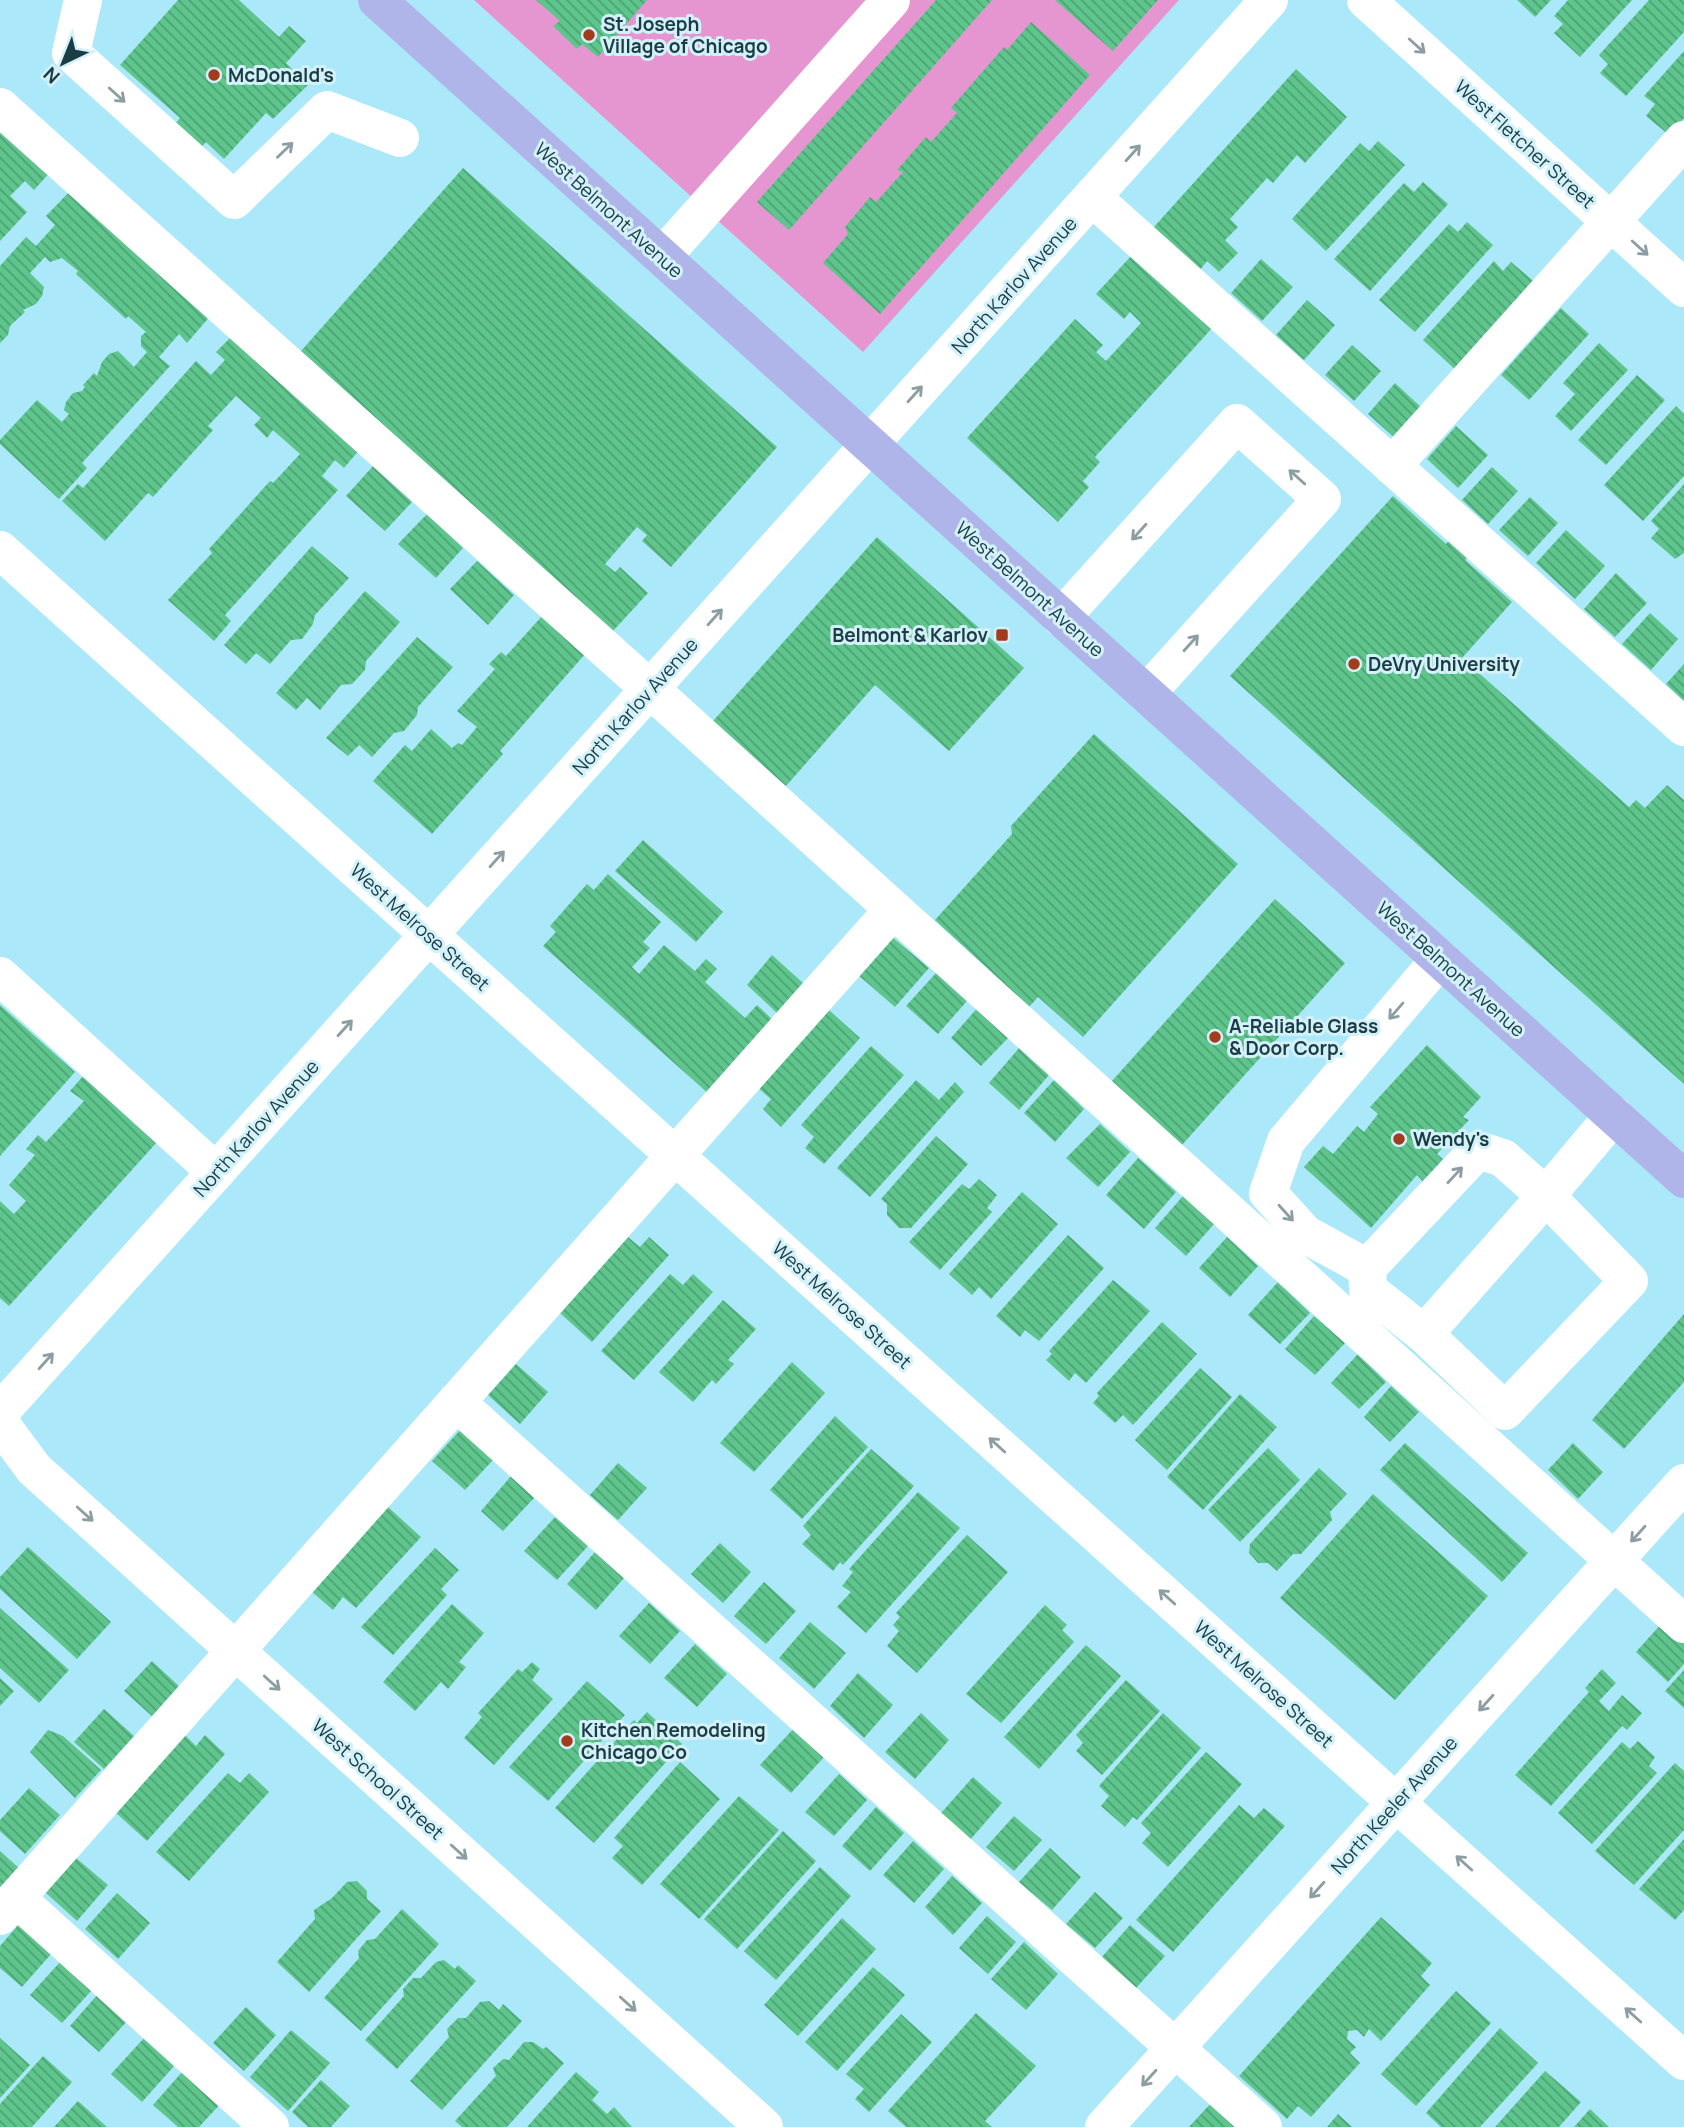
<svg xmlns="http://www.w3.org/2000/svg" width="1684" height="2127" font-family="Manrope,sans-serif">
<defs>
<pattern id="building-back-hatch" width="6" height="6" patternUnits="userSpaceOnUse" patternTransform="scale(1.75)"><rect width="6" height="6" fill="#5ec58c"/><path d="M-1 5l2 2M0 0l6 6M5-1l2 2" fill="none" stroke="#4da174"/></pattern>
</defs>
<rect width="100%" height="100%" fill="#abe9fa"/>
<!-- green -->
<polygon fill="#e596d0" points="474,0 1179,0 863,352"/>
<!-- building -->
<g fill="url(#building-back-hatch)">
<polygon points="178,0 239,0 279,37 289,26 306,41 286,63 308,85 273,119 266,113 224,159 206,142 195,155 169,131 180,118 120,65"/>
<polygon points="536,0 647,0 598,57 582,44 577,49 553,26 560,21"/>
<polygon points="936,0 992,0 789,230 757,202"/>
<polygon points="1055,0 1158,0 1113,51"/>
<polygon points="1517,0 1551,0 1535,17"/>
<polygon points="1568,0 1632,0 1580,57 1554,33 1563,24 1554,16"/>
<polygon points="1649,0 1684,0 1684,32 1626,96 1600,73 1608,64 1599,55"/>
<polygon points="1031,22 1090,75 880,314 823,263 848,234 845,227 870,197 876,202 903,172 897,170 926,137 931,142 957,113 951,108 1004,47 1007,50"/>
<polygon points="1684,51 1684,118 1669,135 1646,116 1655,104 1644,96"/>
<polygon points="1296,69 1347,117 1305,163 1297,155 1273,183 1267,178 1230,219 1238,227 1225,240 1238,253 1219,272 1207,261 1200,270 1153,228"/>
<polygon points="0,123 52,170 34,190 25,181 10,196 27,212 0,241"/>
<polygon points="1378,141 1405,165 1326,251 1292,219 1360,143 1369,151"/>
<polygon points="463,168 777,447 671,567 642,541 647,535 637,527 605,564 615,572 620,567 648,593 613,631 301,351"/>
<polygon points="1423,182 1448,204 1370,291 1334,259 1404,183 1414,192"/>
<polygon points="74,187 212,314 187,343 179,334 159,357 170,366 82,463 87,468 59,499 0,444 0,440 37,400 62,422 69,414 64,410 66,402 73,393 82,391 85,387 83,385 94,373 97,376 102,362 109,354 118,351 134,367 147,352 141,346 141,336 146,332 128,316 126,319 76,274 78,271 62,258 50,262 45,257 30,273 44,287 42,296 36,304 23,310 25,312 10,326 8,335 0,343 0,266 26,237 36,246 55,225 46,216"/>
<polygon points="1467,222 1493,245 1415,332 1379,300 1449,224 1458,232"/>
<polygon points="1132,255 1213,327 1095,457 1100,462 1083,481 1089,487 1058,522 967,438 1075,319 1103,345 1096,352 1106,361 1141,323 1130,312 1124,319 1096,294"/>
<polygon points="1261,259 1293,287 1262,321 1231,293"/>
<polygon points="1494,261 1503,271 1511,262 1538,285 1459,373 1423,340"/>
<polygon points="1307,300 1335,325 1304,360 1276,335"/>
<polygon points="1561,308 1589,334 1529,400 1501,375"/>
<polygon points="234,334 361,448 344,468 335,460 322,476 338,490 225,615 231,621 214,641 168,600 212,553 209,549 270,481 273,483 300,454 273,430 267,438 254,425 261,418 236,396 208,426 213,430 153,497 148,493 105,541 62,501 78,484 83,488 196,361 211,375 225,360 216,352"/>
<polygon points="1599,343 1628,370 1571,431 1555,416 1575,394 1563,383"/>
<polygon points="1352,345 1381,371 1354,401 1325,375"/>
<polygon points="1637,375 1665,400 1606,465 1578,440"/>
<polygon points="1395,383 1423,409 1396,439 1368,414"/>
<polygon points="1676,406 1684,414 1684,476 1643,521 1604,485"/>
<polygon points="1456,426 1488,455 1458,488 1427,459"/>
<polygon points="373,466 412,502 385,531 346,496"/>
<polygon points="1492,467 1518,491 1488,524 1462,500"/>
<polygon points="1684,484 1684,553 1675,559 1651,538 1659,529 1651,521"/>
<polygon points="1393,496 1446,544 1451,538 1469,556 1465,560 1512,602 1462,658 1629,807 1636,800 1645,808 1667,785 1684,800 1684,1084 1230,676"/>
<polygon points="1530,497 1558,523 1528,556 1499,530"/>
<polygon points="427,514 463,548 436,578 398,544"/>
<polygon points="1566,530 1605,566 1575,599 1536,563"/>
<polygon points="877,537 1024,668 949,751 875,685 786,786 713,721"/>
<polygon points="312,546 349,578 315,615 313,624 302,639 291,640 270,664 256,653 246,664 224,645"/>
<polygon points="477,561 514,595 488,625 450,589"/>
<polygon points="1616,573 1647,603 1615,637 1584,609"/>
<polygon points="365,591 400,622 366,661 365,670 352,684 341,685 320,710 307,698 296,710 276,693"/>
<polygon points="1650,613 1678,639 1651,670 1622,644"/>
<polygon points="543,615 586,653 500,751 503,754 432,834 373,781 405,745 412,751 431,729 452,748 458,743 462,745 477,727 457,711 495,669 489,664 501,652 506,656"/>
<polygon points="417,637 453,667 418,707 417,715 404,731 394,733 372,757 359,745 348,756 326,738"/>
<polygon points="1684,664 1684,701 1666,684"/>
<polygon points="1094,734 1238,864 1083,1037 1038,997 1029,1007 935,920 1012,834 1011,826"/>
<polygon points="643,840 723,912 696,942 615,871"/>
<polygon points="608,874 661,922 643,942 650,948 632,967 639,974 664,945 695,971 706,959 717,969 705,982 745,1018 757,1005 775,1022 710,1095 543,946 556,932 550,926 587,884 594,890"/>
<polygon points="1275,899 1345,963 1182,1145 1112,1081"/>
<polygon points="891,936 929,968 895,1007 857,974"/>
<polygon points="772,955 803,983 777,1013 747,985"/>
<polygon points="936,973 967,1001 938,1034 906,1006"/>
<polygon points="0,1005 75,1072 0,1156"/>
<polygon points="979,1006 1011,1035 981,1066 951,1038"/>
<polygon points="829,1010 860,1038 781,1127 763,1109 771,1099 758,1088"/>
<polygon points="1427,1045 1481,1097 1463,1117 1469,1120 1437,1154 1443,1159 1424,1183 1417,1175 1371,1228 1304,1167 1323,1146 1333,1154 1357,1126 1364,1132 1378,1114 1370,1107"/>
<polygon points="871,1046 904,1075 824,1164 805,1148 814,1137 801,1125"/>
<polygon points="1019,1048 1049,1075 1019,1110 989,1083"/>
<polygon points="84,1075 158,1141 9,1306 0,1298 0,1201 14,1214 26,1201 9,1185 35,1155 26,1149 38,1135 46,1142 84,1101 70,1091"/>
<polygon points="916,1080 939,1100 955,1082 964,1092 870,1197 837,1168"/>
<polygon points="1054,1080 1084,1109 1055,1142 1024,1113"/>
<polygon points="1100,1124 1130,1152 1098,1187 1066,1158"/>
<polygon points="936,1136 968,1164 911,1228 899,1228 887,1215 887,1204 881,1199"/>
<polygon points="1138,1158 1176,1192 1144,1229 1106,1195"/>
<polygon points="979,1179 997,1195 987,1208 992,1212 940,1270 909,1242 962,1184 969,1189"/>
<polygon points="1022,1192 1058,1224 991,1299 979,1287 972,1295 949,1274"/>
<polygon points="1183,1196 1214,1224 1186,1256 1155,1228"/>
<polygon points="1068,1235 1104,1268 1039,1341 1025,1330 1020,1337 996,1316"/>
<polygon points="628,1237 640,1247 649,1237 669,1255 592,1342 560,1313"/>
<polygon points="1227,1237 1258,1266 1230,1297 1199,1268"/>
<polygon points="670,1274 683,1285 693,1274 713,1292 634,1380 601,1351"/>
<polygon points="1113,1280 1150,1311 1086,1383 1075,1373 1069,1381 1046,1360 1052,1354 1049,1351"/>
<polygon points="1278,1282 1310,1313 1280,1344 1248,1315"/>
<polygon points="723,1300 756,1329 728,1360 734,1364 716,1384 712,1380 693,1402 659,1372"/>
<polygon points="1684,1314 1684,1382 1624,1449 1592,1420"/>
<polygon points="1314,1316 1345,1343 1315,1375 1285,1349"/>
<polygon points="1162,1322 1197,1354 1133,1425 1123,1415 1115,1423 1093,1403 1099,1396 1097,1393"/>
<polygon points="1358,1354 1386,1382 1359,1409 1331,1383"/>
<polygon points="792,1362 825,1393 754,1472 720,1443"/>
<polygon points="516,1364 548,1392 520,1424 488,1395"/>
<polygon points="1200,1368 1232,1397 1167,1470 1135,1440"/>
<polygon points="1391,1386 1419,1412 1390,1442 1364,1417"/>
<polygon points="1240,1394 1277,1427 1203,1510 1167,1477"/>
<polygon points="835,1416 868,1447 802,1519 770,1490"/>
<polygon points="461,1429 494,1459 465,1490 432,1461"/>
<polygon points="1405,1443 1528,1553 1502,1582 1380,1470"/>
<polygon points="1573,1443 1603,1472 1578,1499 1548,1470"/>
<polygon points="1268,1448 1300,1480 1240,1542 1208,1510"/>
<polygon points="871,1449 914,1486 843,1565 840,1562 833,1571 802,1544 811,1535 803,1526"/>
<polygon points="618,1463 647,1488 618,1520 590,1495"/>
<polygon points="1319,1468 1347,1494 1330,1512 1332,1520 1301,1554 1293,1554 1277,1571 1268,1563 1258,1563 1249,1553 1250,1544"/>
<polygon points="511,1476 534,1498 503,1531 481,1511"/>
<polygon points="918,1492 960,1528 866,1633 837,1607 851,1592 842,1586 853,1572 849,1569"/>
<polygon points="1373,1494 1488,1596 1395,1700 1280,1598"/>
<polygon points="388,1507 421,1537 356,1608 343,1597 333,1610 311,1591"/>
<polygon points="555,1517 588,1546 557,1580 524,1551"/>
<polygon points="967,1535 1008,1572 917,1673 887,1646 899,1631 893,1625 900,1617 896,1613"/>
<polygon points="720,1543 751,1572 723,1603 691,1574"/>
<polygon points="28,1547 111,1622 77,1659 0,1589 0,1577"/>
<polygon points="435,1548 459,1570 441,1589 447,1595 393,1655 361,1627"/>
<polygon points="595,1552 624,1578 596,1610 567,1584"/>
<polygon points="764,1582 796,1611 766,1644 734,1616"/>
<polygon points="649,1603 680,1631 650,1664 619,1636"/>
<polygon points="452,1604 484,1633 459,1662 466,1667 448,1689 441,1682 415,1711 383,1682"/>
<polygon points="1045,1605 1067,1625 1062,1630 1074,1642 1001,1723 966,1694"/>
<polygon points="0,1608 69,1670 39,1703 0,1668"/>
<polygon points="810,1622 846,1653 814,1689 779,1658"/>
<polygon points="1662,1623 1684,1643 1684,1664 1668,1682 1636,1652"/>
<polygon points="695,1644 727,1674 697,1707 664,1678"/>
<polygon points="1086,1645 1121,1676 1039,1769 1004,1737"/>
<polygon points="152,1661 181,1688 154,1718 124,1691"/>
<polygon points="532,1662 540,1669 532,1680 553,1699 494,1765 464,1738 482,1717 478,1713 518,1669 522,1672"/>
<polygon points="1602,1669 1616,1683 1599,1701 1609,1711 1622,1695 1642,1713 1627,1730 1622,1726 1551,1806 1515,1775 1589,1692 1585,1688"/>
<polygon points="1684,1670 1684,1708 1665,1691"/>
<polygon points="858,1673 893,1705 864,1738 830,1706"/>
<polygon points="0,1678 14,1691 0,1706"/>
<polygon points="1126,1680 1160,1711 1102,1775 1076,1751 1083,1743 1076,1735"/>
<polygon points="587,1681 625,1715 548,1801 509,1767"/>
<polygon points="104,1709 134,1736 104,1769 74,1742"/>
<polygon points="647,1712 682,1744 594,1843 555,1808 634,1720 637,1723"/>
<polygon points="921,1713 949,1740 915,1779 885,1752"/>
<polygon points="1163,1713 1201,1748 1137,1820 1133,1817 1125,1827 1101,1806 1109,1796 1099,1786"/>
<polygon points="795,1727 826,1755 791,1793 760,1765"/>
<polygon points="48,1730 63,1736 101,1770 75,1798 30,1752"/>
<polygon points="185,1735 196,1746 205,1735 225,1754 147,1841 115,1812"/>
<polygon points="1638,1741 1655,1757 1649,1766 1657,1773 1592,1844 1558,1813 1622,1742 1630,1749"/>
<polygon points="1206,1752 1242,1784 1168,1867 1142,1843 1151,1833 1141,1823"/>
<polygon points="680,1762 720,1799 642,1885 612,1858 623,1846 614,1838"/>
<polygon points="1675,1763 1684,1771 1684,1830 1634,1885 1595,1851"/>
<polygon points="228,1773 240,1783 249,1773 269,1792 189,1881 156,1852"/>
<polygon points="839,1774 867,1800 834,1836 805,1812"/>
<polygon points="973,1777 1002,1803 970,1840 941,1813"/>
<polygon points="29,1788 60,1815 25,1854 0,1831 0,1820"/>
<polygon points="739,1796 779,1830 699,1919 660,1884"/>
<polygon points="1239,1805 1254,1818 1264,1808 1285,1826 1173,1952 1136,1920"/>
<polygon points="876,1807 904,1833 870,1871 842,1846"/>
<polygon points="1014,1816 1042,1840 1014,1871 986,1847"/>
<polygon points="783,1831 816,1861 737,1949 704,1919"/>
<polygon points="1684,1839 1684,1910 1675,1920 1639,1889"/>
<polygon points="913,1841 944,1869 914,1903 883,1875"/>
<polygon points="1050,1848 1081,1877 1052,1910 1019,1882"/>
<polygon points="0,1851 20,1869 0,1892"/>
<polygon points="76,1858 108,1885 77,1921 45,1892"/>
<polygon points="820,1867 851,1896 776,1980 744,1951"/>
<polygon points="952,1876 982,1903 953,1935 925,1907"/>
<polygon points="357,1881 367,1891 367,1899 381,1911 309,1992 277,1962 315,1919 314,1910 332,1898 347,1882"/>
<polygon points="1095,1892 1123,1918 1095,1948 1066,1924"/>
<polygon points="117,1893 150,1923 118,1959 85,1929"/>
<polygon points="402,1909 439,1944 361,2031 324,1998 359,1958 358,1951 367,1940 375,1939"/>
<polygon points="987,1916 1016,1942 988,1974 959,1948"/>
<polygon points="1381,1917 1432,1963 1421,1976 1430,1985 1381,2041 1369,2029 1364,2037 1357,2030 1348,2031 1347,2039 1356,2047 1350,2053 1360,2063 1311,2117 1298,2106 1287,2119 1239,2076"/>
<polygon points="842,1918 876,1949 798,2036 764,2005"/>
<polygon points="20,1923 52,1953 22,1987 0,1968 0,1946"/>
<polygon points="1130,1925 1165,1956 1136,1988 1101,1958"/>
<polygon points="1024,1942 1058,1974 1026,2010 991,1979"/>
<polygon points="444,1960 455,1969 458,1965 476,1981 397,2069 365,2040 404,1996 403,1989 413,1978 421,1978 436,1962"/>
<polygon points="61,1961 92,1990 62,2023 30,1995"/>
<polygon points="873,1967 905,1995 837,2071 805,2042"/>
<polygon points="1456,1991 1491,2023 1416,2106 1381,2074"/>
<polygon points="98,1994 128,2020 99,2052 70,2026"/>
<polygon points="489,2001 499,2010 503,2004 522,2021 442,2110 410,2081 449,2037 447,2029 458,2018 466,2018 480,2002"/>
<polygon points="246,2007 276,2035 244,2071 213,2043"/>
<polygon points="976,2013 1036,2066 985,2121 992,2127 906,2127 888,2111"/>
<polygon points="901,2014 932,2042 869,2112 855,2099 864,2089 846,2074"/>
<polygon points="1500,2028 1538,2063 1480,2127 1441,2127 1426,2113"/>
<polygon points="291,2030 330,2063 288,2111 250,2077"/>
<polygon points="145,2037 175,2065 142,2102 111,2074"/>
<polygon points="0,2038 30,2065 0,2098"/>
<polygon points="524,2042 533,2042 543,2049 546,2047 564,2063 507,2127 462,2127 455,2121 496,2076 493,2068 503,2059 509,2060"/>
<polygon points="43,2056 72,2082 32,2127 0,2127 0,2104"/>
<polygon points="1545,2071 1581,2102 1559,2127 1495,2127"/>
<polygon points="182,2072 223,2101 199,2127 178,2127 153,2105"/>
<polygon points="576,2072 599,2092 592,2100 607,2114 614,2107 632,2127 527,2127"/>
<polygon points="321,2080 350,2106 331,2127 308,2127 292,2112"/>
<polygon points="78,2101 107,2127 54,2127"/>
<polygon points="1211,2103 1238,2127 1189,2127"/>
<polygon points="1590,2109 1609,2127 1574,2127"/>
<polygon points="1338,2114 1352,2127 1327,2127"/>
</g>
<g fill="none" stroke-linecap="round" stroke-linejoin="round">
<!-- minor -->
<g stroke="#fff" stroke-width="38">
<polyline points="83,0 71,53 234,200 327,110 400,138"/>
<polyline points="1366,0 1684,288"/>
<polyline points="0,107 650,689 1684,1624"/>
<polyline points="1093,198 1684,727"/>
<polyline points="662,257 891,0"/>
<polyline points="1392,466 1684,140"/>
<polyline points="0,550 1684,2061"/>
<polyline points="1061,618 1237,423 1322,499 1146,694"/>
<polyline points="1440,959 1286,1141 1268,1193 1305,1234 1367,1268 1478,1150 1503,1158 1546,1196 1614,1115"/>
<polyline points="0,976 216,1172"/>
<polygon points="1546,1196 1629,1281 1505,1411 1424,1334"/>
<polyline points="1367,1268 1368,1290 1424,1334"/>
<polyline points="456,1402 1263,2127"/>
<polyline points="0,1412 1269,0"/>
<polyline points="0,1423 34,1469 764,2127"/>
<polyline points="16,1898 270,2127"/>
<polyline points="0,1916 893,910"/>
<polyline points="1104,2127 1684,1483"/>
</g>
<!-- major -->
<polyline stroke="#afb5e9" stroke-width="38" points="377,0 1684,1179"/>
</g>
<!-- one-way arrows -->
<defs><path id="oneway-shaft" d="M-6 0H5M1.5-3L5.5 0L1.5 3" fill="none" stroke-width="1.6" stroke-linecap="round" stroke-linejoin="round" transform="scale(1.75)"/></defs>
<g stroke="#8d9ea2">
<use href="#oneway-shaft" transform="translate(1417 46) rotate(42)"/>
<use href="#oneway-shaft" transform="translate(117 95) rotate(42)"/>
<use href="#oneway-shaft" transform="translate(285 150) rotate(-44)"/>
<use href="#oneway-shaft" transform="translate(1133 153) rotate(-48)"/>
<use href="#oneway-shaft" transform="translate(1640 248) rotate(42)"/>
<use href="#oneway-shaft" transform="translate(915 394) rotate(-48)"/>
<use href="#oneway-shaft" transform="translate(1297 477) rotate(-138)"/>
<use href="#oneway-shaft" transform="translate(1139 532) rotate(132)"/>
<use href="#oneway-shaft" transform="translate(715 617) rotate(-48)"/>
<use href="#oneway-shaft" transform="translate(1191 643) rotate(-48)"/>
<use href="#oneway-shaft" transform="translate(497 859) rotate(-48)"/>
<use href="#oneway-shaft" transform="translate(1396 1011) rotate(131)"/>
<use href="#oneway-shaft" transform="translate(345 1028) rotate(-48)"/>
<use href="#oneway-shaft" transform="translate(1455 1175) rotate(-47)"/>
<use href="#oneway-shaft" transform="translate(1286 1213) rotate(48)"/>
<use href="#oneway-shaft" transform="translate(46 1361) rotate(-48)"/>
<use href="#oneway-shaft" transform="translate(997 1445) rotate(-138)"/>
<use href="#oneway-shaft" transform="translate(85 1514) rotate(42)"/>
<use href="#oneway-shaft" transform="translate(1638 1534) rotate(132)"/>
<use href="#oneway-shaft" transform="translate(1167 1597) rotate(-138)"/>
<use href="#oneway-shaft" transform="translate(272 1683) rotate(42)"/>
<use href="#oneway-shaft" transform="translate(1486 1703) rotate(132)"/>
<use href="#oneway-shaft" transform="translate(459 1852) rotate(42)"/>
<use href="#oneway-shaft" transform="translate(1464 1863) rotate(-138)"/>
<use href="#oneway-shaft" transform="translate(1317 1890) rotate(132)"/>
<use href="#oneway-shaft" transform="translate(628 2004) rotate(42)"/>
<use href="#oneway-shaft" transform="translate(1633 2015) rotate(-138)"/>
<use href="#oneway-shaft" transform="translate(1149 2078) rotate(132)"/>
</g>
<!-- markers -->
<g fill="#a33c1c" stroke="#d3f1f9" stroke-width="2.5">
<circle cx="589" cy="35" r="7"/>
<circle cx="214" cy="75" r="7"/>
<rect x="995" y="628" width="14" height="14" rx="3.5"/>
<circle cx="1354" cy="664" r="7"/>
<circle cx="1215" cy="1037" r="7"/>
<circle cx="1399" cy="1139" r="7"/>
<circle cx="567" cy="1741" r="7"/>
</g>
<g text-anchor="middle" stroke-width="6" stroke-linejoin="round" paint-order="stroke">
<!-- poi labels -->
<g font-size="19" font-weight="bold" fill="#1b3c45" stroke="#d3f1f9" text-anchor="start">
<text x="603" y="31">St. Joseph<tspan x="603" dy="22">Village of Chicago</tspan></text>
<text x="228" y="82">McDonald's</text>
<text x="988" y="642" text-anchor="end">Belmont &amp; Karlov</text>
<text x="1368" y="671">DeVry University</text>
<text x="1229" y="1033">A-Reliable Glass<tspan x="1229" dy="22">&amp; Door Corp.</tspan></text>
<text x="1413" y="1146">Wendy's</text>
<text x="581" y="1737">Kitchen Remodeling<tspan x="581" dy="22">Chicago Co</tspan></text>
</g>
<!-- street labels -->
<g font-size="19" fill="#1b3c45" stroke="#d3f1f9">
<text transform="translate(1525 144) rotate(42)" y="7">West Fletcher Street</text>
<text transform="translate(609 210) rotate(42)" y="7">West Belmont Avenue</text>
<text transform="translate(1014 285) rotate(-48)" y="7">North Karlov Avenue</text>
<text transform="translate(1030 589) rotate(42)" y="7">West Belmont Avenue</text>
<text transform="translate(635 706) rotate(-48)" y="7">North Karlov Avenue</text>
<text transform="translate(420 927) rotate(42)" y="7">West Melrose Street</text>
<text transform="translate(1451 969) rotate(42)" y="7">West Belmont Avenue</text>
<text transform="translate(256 1128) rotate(-48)" y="7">North Karlov Avenue</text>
<text transform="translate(842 1305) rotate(42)" y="7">West Melrose Street</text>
<text transform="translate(1264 1684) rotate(42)" y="7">West Melrose Street</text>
<text transform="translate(378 1779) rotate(42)" y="7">West School Street</text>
<text transform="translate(1394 1805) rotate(-48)" y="7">North Keeler Avenue</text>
</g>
</g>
<!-- north arrow -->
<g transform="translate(63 63) rotate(223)" stroke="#d3f1f9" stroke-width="5" paint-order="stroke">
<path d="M0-5L12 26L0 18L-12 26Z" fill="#1b3c45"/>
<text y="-10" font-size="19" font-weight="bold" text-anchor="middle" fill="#1b3c45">N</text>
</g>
</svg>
